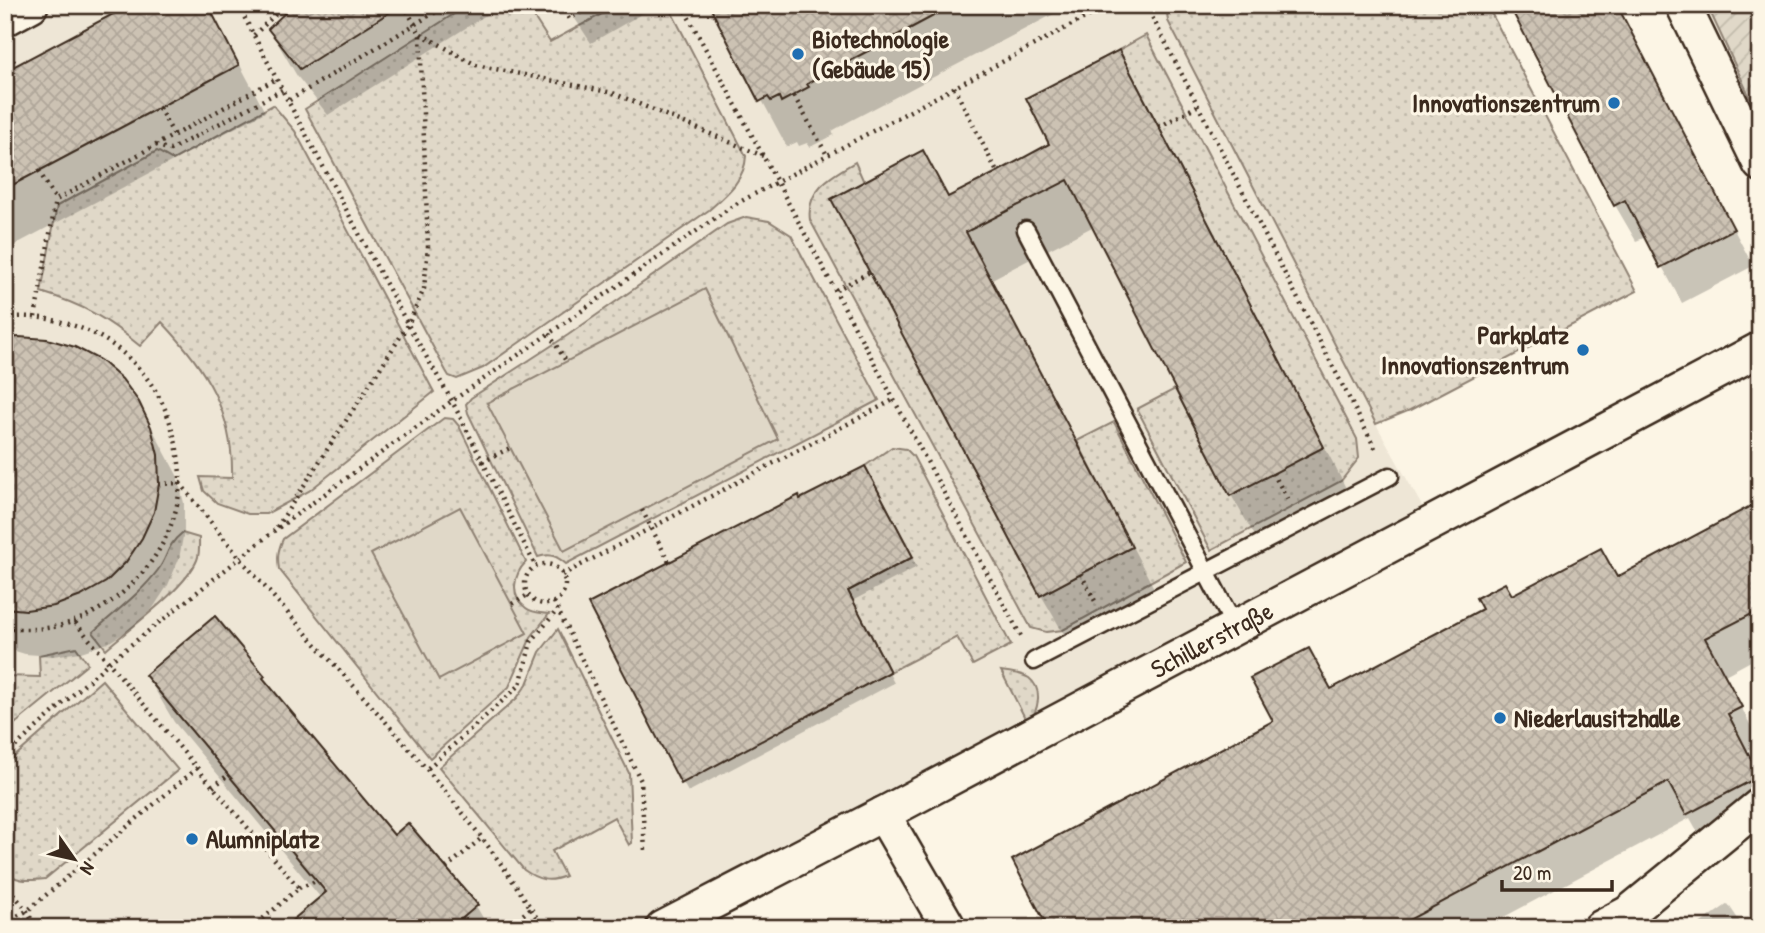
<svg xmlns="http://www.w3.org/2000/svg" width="1765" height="933" font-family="'Patrick Hand',sans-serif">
<defs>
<pattern id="grass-dots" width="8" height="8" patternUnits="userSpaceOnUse" patternTransform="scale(1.75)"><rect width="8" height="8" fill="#e0d8c8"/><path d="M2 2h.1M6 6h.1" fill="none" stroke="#c1baab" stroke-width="1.8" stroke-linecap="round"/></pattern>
<pattern id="garden-furrows" width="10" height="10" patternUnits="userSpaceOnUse" patternTransform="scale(1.75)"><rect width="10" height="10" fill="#e0d8c8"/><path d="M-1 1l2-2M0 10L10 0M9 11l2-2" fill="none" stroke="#c1baab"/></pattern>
<pattern id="building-cross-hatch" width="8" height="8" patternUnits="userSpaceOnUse" patternTransform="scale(1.75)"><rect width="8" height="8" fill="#ccc2b3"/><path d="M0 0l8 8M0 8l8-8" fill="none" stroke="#b0a79a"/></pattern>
</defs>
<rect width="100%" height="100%" fill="#fcf5e5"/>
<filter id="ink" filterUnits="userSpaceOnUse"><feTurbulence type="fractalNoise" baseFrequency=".0143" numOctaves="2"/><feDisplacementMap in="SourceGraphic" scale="14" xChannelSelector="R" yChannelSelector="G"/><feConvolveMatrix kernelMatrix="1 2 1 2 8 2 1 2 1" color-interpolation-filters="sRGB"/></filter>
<g filter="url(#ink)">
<!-- built -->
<polygon fill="#eee6d6" points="50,5 1161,5 1376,424 1423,508 1028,724 641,928 5,928 5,29"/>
<!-- grass -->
<g fill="url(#grass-dots)" stroke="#8e8173" stroke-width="2">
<path d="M468,5H526L550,42L613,8L630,5H668L746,156C745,180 726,195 709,210L483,368L457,379L449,376L446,371L305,109Z"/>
<polygon points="1166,5 1487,5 1637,291 1410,410 1376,424 1168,21"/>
<polygon points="1146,35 1357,439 1359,458 1341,481 1211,550 1137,409 1175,389 1230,495 1323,446 1119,50"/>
<path d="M273,105L295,131L434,392L309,491L266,514H248L217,503L204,491L200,477L232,478C234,413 206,368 162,322L140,346C106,318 84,305 41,292L57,206L157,151L173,160Z"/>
<path d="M855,162L864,182L832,199L1040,596L1131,547L1077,441L1114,422L1186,562L1063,630L1046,632L1031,628L810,220C806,189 831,176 855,162Z"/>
<path d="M746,217L769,221L791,235L879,400L566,564C557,556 550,553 538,557L468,413L466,404L471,398L568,335L727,224Z"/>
<path d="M444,418L453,419L459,426L526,562C514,574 509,596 526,608C532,613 542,613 549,614L531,637L509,687L430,758L279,569C277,557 278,550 283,539Z"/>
<polygon points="892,447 906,449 913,456 1011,645 973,665 957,637 890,672 848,591 913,557 865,466"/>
<path d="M182,533L199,538C199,545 200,553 197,560C185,589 131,627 106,649L93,632C115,612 140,594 158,570C169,555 166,546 182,533Z"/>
<path d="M558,629L629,773L632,843L629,845L614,817L552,851L565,876C549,883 538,880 524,870L439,767L517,698L527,684L540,652Z"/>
<polygon points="76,647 88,664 5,732 5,676 40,677 39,655"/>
<path d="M1001,671C1010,672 1021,673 1029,678C1044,690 1038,711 1028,724Z"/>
<path d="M102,680L178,770L45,879C30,880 16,883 5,870V765Z"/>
</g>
<!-- garden -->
<polygon fill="url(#garden-furrows)" stroke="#8e8173" stroke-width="2" points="1707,5 1760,5 1760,119"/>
<!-- pitch -->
<g fill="#e0d8c8" stroke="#8e8173" stroke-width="2">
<polygon points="705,289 778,439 564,551 487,403"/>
<polygon points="460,507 527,633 439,680 371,554"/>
</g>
<!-- shadow -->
<g fill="#0003">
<polygon points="208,5 265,112 5,250 5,74"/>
<polygon points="295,5 502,5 328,115 297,76 270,30"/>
<polygon points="566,5 657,5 591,43"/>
<polygon points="711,5 1069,5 1069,6 848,122 832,131 834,135 810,147 807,143 799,146 797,142 787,147"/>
<polygon points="1511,5 1617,5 1753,266 1682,303 1646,237 1636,241 1615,205"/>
<polygon points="1118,52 1145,98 1349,494 1258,541 1231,495 1094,226 992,279 1157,594 1068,641 1041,595 923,152 949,198 1052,144"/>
<polygon points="5,340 138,402 177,475 184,503 184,531 179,559 168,585 153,608 132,628 108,643 81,652 53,656 25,654 5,648"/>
<polygon points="870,477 917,567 852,601 894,683 688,792 683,783 800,501"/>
<polygon points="1760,503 1760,656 1725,675 1760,744 1744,752 1626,746 1750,782 1760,799 1708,850 1690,818 1483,928 1050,928 1331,691 1511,598 1617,579"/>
<polygon points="215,619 394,838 476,906 489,928 286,928 321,898 174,722 147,676"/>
<polygon points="1728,904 1744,928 1695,928 1695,927"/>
</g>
<!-- building -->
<g fill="url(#building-cross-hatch)" stroke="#3b2a1e" stroke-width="2">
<polygon points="130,5 208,5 239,65 5,189 5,71"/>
<polygon points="293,5 401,5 300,69 268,29"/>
<polygon points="709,5 954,5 821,76 807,84 809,87 781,102 779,97 771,101 768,97 759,102"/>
<polygon points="1509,5 1617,5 1734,229 1660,268 1625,200 1614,206"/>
<polygon points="1119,50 1324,447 1230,496 1068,180 966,232 1132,547 1040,596 831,199 923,150 948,197 997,172 1049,144 1026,98"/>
<polygon points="19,337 47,339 75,347 100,360 122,379 139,402 151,427 158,455 159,484 154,512 142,538 126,562 106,582 81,596 54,606 26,610 5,608 5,338"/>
<polygon points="865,466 913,557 848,591 890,672 681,784 588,604 799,495 800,499"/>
<polygon points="1760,501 1760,610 1705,638 1742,707 1728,714 1760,776 1686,815 1668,782 1394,928 1048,928 1012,860 1273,721 1250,678 1309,648 1331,689 1482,609 1476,598 1505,583 1512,595 1601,548 1617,577"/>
<polygon points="215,616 265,676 263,678 394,835 408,823 478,905 451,928 283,928 326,892 145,675"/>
</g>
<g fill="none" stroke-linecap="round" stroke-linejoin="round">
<!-- lane casing -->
<g stroke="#3b2a1e" stroke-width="21">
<g id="lane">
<polyline points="1026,230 1235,627"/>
<polyline points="1034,661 1390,476"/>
</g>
</g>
<!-- street casing -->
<g stroke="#3b2a1e" stroke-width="38">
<g id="street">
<polyline points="1683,5 1760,164"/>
<polyline points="5,19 31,5"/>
<polyline points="883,814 949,928"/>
<path id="s1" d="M663,928L883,814L1760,349"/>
<polyline points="1600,928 1628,913 1760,805"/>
</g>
</g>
<!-- path -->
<g stroke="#3b2a1e" stroke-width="4.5" stroke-dasharray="2 5" stroke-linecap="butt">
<polyline points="238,5 288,101"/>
<polyline points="447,5 288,101 408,325 452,401 536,567"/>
<polyline points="561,5 569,19 593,5"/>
<polyline points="682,5 1023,640"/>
<polyline points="1146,5 1377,452"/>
<polyline points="421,34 476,65 613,93 763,156"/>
<polyline points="254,35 285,5"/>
<polyline points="10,54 16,66"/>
<polyline points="954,87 997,172"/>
<polyline points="794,96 827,155"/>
<polyline points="159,108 174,135"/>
<polyline points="1159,127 1197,106"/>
<polyline points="156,145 170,150 282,90"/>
<polyline points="39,171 56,200 276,79"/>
<polyline points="836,290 870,272"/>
<polyline points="35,317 56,200"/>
<path d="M5,318C33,314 62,320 88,331C122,346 150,375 165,409C174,431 180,456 180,481C178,548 122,611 58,626C41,630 23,629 5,629"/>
<polyline points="549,334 566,361"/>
<polyline points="482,462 510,448"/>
<polyline points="1273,473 1288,500"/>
<path d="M159,484L180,483C200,508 219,533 240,558C343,680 460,790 543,928"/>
<polyline points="642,510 669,562"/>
<polyline points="277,527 408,325 424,289 428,247 420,34 404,5"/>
<circle cx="545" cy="584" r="20"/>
<polyline points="1081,574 1095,601"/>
<polyline points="562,575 895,399"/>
<polyline points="554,602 641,781 645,851"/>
<polyline points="512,604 528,595"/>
<polyline points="5,756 108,663 274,531 452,401 734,205 1109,5"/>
<polyline points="197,768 299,888 252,928"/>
<polyline points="428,768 520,685 531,642 558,609"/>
<polyline points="213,787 228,775"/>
<polyline points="446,868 483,837"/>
<polyline points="5,883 27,911 36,928"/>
<polyline points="299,888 316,881"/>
<polyline points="5,922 27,911 197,768 74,621"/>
<polyline points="507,928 531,908"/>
</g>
<!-- lane -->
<use href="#lane" stroke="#fcf5e5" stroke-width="16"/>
<!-- street -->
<use href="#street" stroke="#fcf5e5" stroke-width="33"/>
</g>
</g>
<!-- markers -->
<g fill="#1f6fb2" stroke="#fcf5e5" stroke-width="2.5">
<circle cx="798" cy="54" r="7"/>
<circle cx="1614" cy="103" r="7"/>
<circle cx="1583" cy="350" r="7"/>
<circle cx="1500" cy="718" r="7"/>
<circle cx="192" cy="839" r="7"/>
</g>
<g text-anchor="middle" stroke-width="6" stroke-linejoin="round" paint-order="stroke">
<!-- poi labels -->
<g font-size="26" font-weight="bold" fill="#3b2a1e" stroke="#fcf5e5" text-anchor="start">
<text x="812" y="48">Biotechnologie<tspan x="812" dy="30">(Gebäude 15)</tspan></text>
<text x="1600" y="112" text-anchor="end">Innovationszentrum</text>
<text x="1569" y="344" text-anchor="end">Parkplatz<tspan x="1569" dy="30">Innovationszentrum</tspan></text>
<text x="1514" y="727">Niederlausitzhalle</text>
<text x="206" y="848">Alumniplatz</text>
</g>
<!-- street labels -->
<g font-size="26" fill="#3b2a1e" stroke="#fcf5e5">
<text dy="9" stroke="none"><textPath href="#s1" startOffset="620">Schillerstraße</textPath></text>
</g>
</g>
<!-- margin -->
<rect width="1765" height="933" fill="none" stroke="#fcf5e5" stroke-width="28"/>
<rect x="14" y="14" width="1737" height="905" fill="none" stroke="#3b2a1e" stroke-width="2.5" filter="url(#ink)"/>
<!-- north arrow -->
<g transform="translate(74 859) rotate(124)" stroke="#fcf5e5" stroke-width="5" paint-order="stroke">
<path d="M0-5L12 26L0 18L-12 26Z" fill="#3b2a1e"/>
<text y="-10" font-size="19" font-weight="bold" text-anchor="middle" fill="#3b2a1e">N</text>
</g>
<!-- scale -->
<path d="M1502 880v10h110v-10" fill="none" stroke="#3b2a1e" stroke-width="3.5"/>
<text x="1513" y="880" font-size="21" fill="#3b2a1e" stroke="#fcf5e5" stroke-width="5" paint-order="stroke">20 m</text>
</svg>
